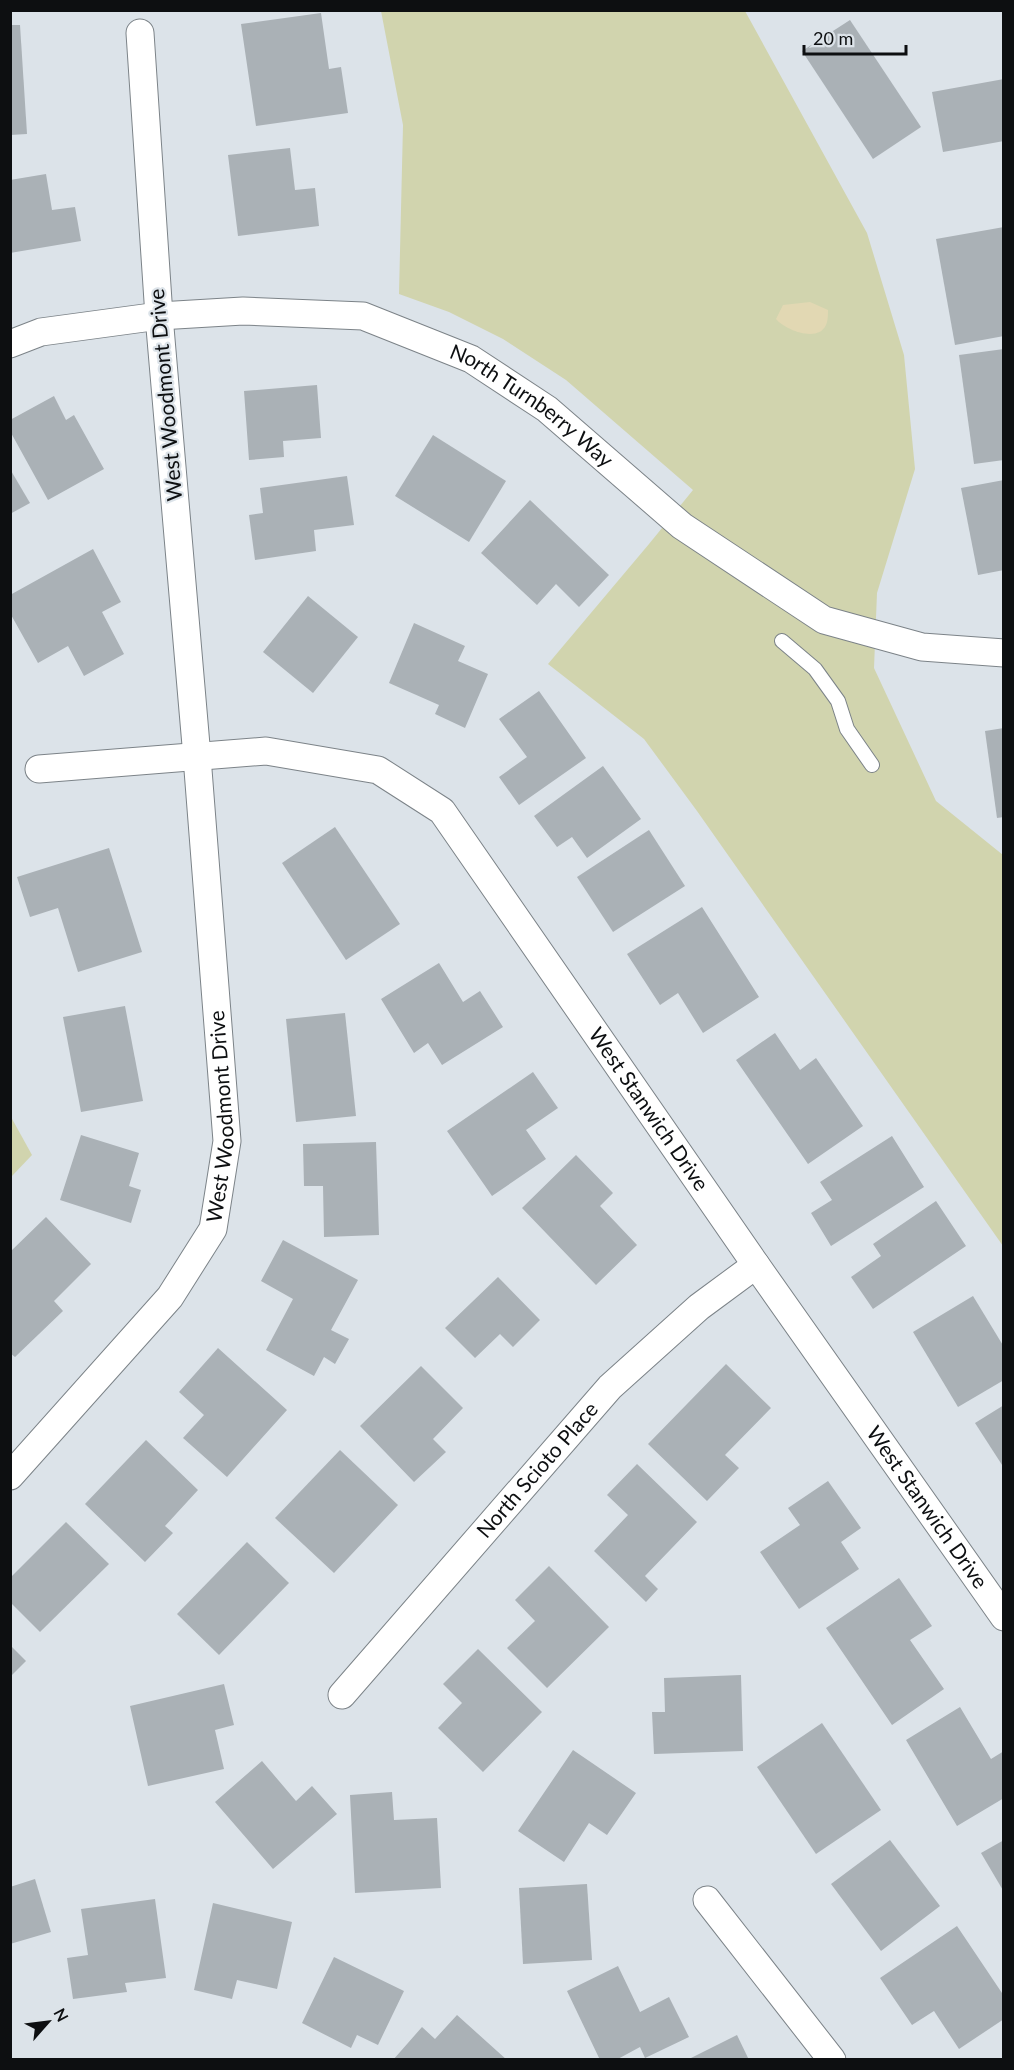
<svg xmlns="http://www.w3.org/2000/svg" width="1014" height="2070" font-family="Lato,sans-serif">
<rect width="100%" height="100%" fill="#dce3e9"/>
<!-- green -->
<g fill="#d1d4ae">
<polygon points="381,11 745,11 867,233 904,355 915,469 877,593 874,668 936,801 1003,855 1003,1246 697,811 644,739 548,664 649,544 693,490 566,380 503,339 449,312 399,294 403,125"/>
<polygon points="11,1117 32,1155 11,1177 10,1177"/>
</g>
<!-- sand -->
<path fill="#e2d8b3" d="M810,302L828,310C828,314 828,321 826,325C818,343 785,330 776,319L783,305Z"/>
<!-- building -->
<g fill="#aab1b6">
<polygon points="321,13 329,69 341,67 348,113 256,126 241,24"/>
<polygon points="850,20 921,127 873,159 802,51"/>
<polygon points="10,25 20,25 27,134 10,135"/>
<polygon points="1004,79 1004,141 943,152 932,92"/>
<polygon points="290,148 295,190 315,188 319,226 238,236 228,155"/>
<polygon points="46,174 52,210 75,207 81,241 10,253 10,180"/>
<polygon points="1004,227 1004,336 955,345 936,239"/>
<polygon points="1004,349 1004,460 974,464 959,355"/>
<polygon points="317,385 321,438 283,441 284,457 249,460 244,391"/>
<polygon points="54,396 66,420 74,415 104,469 48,500 10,431 10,420"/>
<polygon points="433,435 506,481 469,542 395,496"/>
<polygon points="10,469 30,503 10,514"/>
<polygon points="347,476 354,525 314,530 316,551 255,560 249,515 263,513 260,488"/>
<polygon points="1004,480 1004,570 978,575 961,488"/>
<polygon points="530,500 609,575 579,607 556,584 537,605 481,553"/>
<polygon points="93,549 121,602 102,612 124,654 84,676 68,646 38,663 10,613 10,595"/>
<polygon points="308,596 358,637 313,693 263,652"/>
<polygon points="414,623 465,646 458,661 488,674 465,728 435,714 439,705 389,683"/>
<polygon points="539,691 586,758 519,805 499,777 527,757 499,719"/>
<polygon points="1004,728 1004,817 997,818 985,731"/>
<polygon points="603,766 641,819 587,858 572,837 557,847 534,816"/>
<polygon points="335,827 400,924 346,960 282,863"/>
<polygon points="649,830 685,886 613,932 577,877"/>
<polygon points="109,848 142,952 78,972 58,908 30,917 17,877"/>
<polygon points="702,907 759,997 703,1033 678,993 660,1005 627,954"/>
<polygon points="439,963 463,1002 480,991 503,1027 442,1065 428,1043 414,1053 381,999"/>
<polygon points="125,1006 143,1101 81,1112 63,1017"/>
<polygon points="345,1013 356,1116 296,1122 286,1019"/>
<polygon points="775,1033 800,1070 816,1058 863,1126 808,1164 736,1060"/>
<polygon points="533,1072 558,1108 526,1130 546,1159 492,1196 447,1131"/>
<polygon points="81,1135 139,1153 129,1186 141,1190 131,1223 60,1200"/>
<polygon points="892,1136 924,1187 831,1246 811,1213 832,1200 820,1182"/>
<polygon points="376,1142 379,1235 324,1237 323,1186 304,1186 303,1144"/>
<polygon points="576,1155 613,1193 600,1206 637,1245 596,1285 522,1208"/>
<polygon points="936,1201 966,1246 873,1309 851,1277 881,1256 873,1244"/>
<polygon points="46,1217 91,1264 54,1301 63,1311 15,1357 10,1353 10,1252"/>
<polygon points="283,1240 358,1280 331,1330 349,1339 335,1364 324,1357 314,1376 266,1350 293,1299 261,1281"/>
<polygon points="498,1277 540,1320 513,1347 500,1334 475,1358 445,1328"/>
<polygon points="973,1296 1004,1347 1004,1380 958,1407 913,1332"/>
<polygon points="218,1348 287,1410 227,1477 183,1438 204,1415 179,1392"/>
<polygon points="726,1364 771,1408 725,1455 739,1468 707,1501 648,1444"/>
<polygon points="421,1366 463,1408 433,1439 446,1452 414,1482 360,1426"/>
<polygon points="1004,1405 1004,1468 975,1423"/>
<polygon points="146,1440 198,1490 165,1526 173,1533 145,1562 85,1504"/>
<polygon points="340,1450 398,1505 334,1573 275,1518"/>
<polygon points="637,1464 697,1522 645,1576 658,1589 646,1602 594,1551 628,1515 607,1495"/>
<polygon points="828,1481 861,1528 841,1542 859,1569 799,1609 760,1552 800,1525 788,1508"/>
<polygon points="66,1522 109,1564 40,1632 10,1602 10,1578"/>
<polygon points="247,1542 289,1583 219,1655 177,1614"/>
<polygon points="549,1566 609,1627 547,1688 507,1648 535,1621 515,1600"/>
<polygon points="899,1578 932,1626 910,1640 944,1689 892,1725 826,1628"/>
<polygon points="10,1645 26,1661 10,1677"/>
<polygon points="478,1649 542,1712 483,1772 438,1728 462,1703 443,1684"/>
<polygon points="741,1675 743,1751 654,1754 652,1712 665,1712 664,1678"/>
<polygon points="224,1684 234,1725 215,1730 224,1769 148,1786 130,1706"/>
<polygon points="960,1707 991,1759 1004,1751 1004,1798 957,1826 906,1740"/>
<polygon points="822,1723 881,1810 816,1854 757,1767"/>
<polygon points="573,1750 636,1793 607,1835 589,1823 564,1862 518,1831"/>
<polygon points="262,1761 296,1801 312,1786 337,1814 273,1869 215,1802"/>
<polygon points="392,1792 394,1820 437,1818 441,1888 355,1893 350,1795"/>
<polygon points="890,1840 940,1906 881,1951 831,1884"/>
<polygon points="1004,1840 1004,1892 981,1853"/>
<polygon points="35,1879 51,1932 10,1944 10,1887"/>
<polygon points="587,1884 592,1960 523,1964 519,1888"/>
<polygon points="155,1899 166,1978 125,1983 127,1992 73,1999 67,1958 88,1955 81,1909"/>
<polygon points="213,1903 292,1922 277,1989 237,1980 232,1999 194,1990"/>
<polygon points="957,1926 1004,1996 1004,2019 959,2049 934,2011 912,2025 880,1978"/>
<polygon points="334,1957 404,1991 378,2045 357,2035 351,2048 302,2023"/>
<polygon points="618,1966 640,2012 669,1997 689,2037 645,2058 640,2047 616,2060 600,2060 567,1991"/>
<polygon points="457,2015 507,2060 393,2060 422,2027 435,2039"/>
<polygon points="737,2035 749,2060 687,2060"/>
</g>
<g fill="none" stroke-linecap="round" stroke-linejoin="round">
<!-- service casing -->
<g stroke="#7c8388" stroke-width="16">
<polyline id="service" points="782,641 815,669 838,701 847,729 872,765"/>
</g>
<!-- minor casing -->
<g stroke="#7c8388" stroke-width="29">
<g id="minor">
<path id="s1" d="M10,344L41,332L159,316L243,311L363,316L471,359L547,409L682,526L824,620L922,647L1004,653"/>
<path id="s2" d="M39,769L266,751L378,770L442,811L756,1265L1004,1617"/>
<path id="s3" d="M10,1476L170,1297L213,1229L227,1141L197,757L159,316L140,33"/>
<path id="s4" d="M342,1695L610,1387L699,1307L756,1265"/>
<polyline points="707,1900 832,2060"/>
</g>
</g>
<!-- service -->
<use href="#service" stroke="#fff" stroke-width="14"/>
<!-- minor -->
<use href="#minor" stroke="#fff" stroke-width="27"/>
</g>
<g text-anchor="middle" stroke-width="4.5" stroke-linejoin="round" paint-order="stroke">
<!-- street labels -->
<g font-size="21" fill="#0d0f11" stroke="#dce3e9">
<text transform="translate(166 395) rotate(-95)" y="7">West Woodmont Drive</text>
<text dy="7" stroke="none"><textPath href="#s1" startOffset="549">North Turnberry Way</textPath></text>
<text dy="7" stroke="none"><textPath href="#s2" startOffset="780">West Stanwich Drive</textPath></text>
<text dy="7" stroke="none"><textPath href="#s3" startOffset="434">West Woodmont Drive</textPath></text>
<text dy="7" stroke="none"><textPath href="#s4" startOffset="298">North Scioto Place</textPath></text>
<text dy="7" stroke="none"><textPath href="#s2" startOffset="1266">West Stanwich Drive</textPath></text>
</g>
</g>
<!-- border -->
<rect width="1014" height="2070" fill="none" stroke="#0d0f11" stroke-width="24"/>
<!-- north arrow -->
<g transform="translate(48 2022) rotate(62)" stroke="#dce3e9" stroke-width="4.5" paint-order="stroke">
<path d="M0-4.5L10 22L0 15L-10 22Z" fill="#0d0f11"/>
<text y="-9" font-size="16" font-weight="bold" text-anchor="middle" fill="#0d0f11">N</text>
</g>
<!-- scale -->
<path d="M804 45v9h102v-9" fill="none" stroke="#0d0f11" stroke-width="3"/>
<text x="813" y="45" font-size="18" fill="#0d0f11" stroke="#dce3e9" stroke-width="4.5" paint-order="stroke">20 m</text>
</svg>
